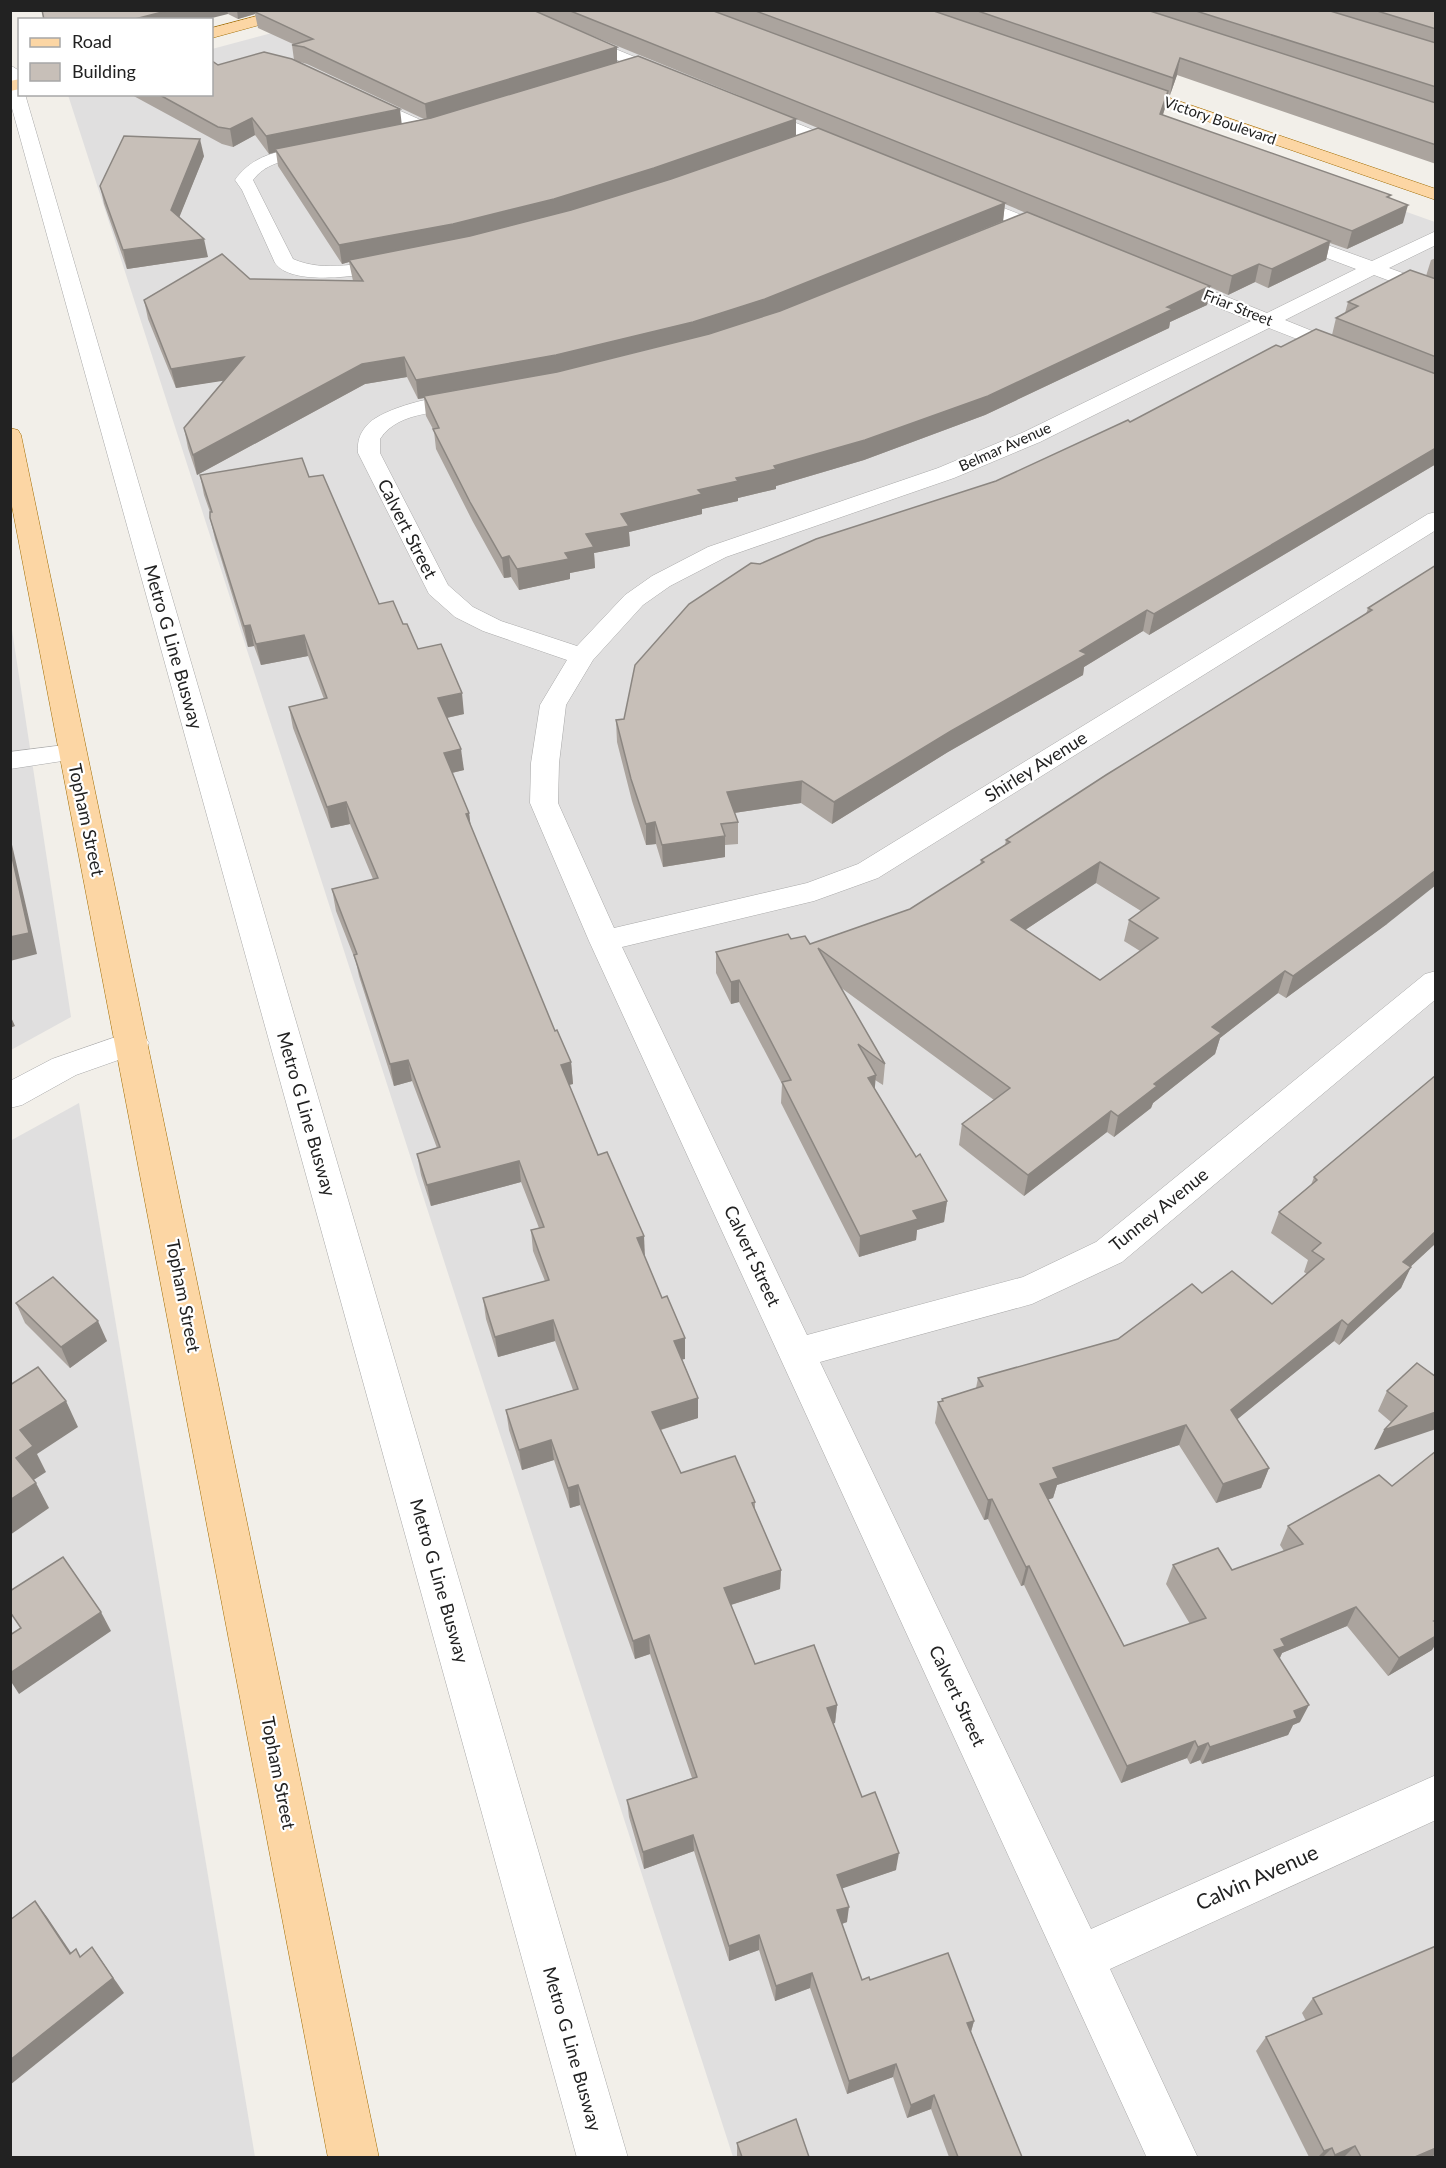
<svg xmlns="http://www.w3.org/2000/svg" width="1446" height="2168" font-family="Lato,sans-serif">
<rect width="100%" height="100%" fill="#f2efe9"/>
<!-- residential -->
<g fill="#e0dfdf">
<polygon points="354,11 840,11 1435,222 1435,2157 733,2157 68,95 212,94 212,49"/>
<polygon points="10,617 71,1017 11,1050 10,1050"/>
<polygon points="79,1103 255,2157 11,2157 10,1141"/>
</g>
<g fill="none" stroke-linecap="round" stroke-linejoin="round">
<!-- minor casing -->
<g stroke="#a9a9a9" stroke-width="1">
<g id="minor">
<polygon points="500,10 521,10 676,74 678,77 676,80 664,80"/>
<polygon points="10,65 18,70 20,94 25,94 628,2158 577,2158 10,101"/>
<polygon points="360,93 432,125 435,129 432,133 420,133 354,102 352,98 354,94"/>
<polygon points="754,106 853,146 856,150 853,154 841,154 748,115 746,111"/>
<path d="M322,145L328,146L331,150L328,154C302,160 271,156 253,180L293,259C325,273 362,263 395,257L402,259L405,263L402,267C375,274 293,289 275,263L242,190L235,180C255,151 289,149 322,145Z"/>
<polygon points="962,192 1063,231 1065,235 1063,239 1049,239 956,201 953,197 956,193"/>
<path d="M1286,230L1372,261L1436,231V245L1389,268L1436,285V298L1374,275L1285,320L1352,347L1355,351L1352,355L1345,357L1338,355L1269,328L1040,442L954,478L726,557L670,586L643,605L593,660L566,705L559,763L558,803L614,928L807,883L858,864L1428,514L1436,512V530L878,878L814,901L622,947L807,1335L1023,1277L1096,1242L1425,974L1436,971V999L1122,1262L1032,1304L820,1362L1091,1929L1436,1775V1820L1110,1969L1198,2158H1147L589,941L530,803L531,763L540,705L567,660L483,631L455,617L429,594L358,453C357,441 360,432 369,423C387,406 453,390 478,396L481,401L478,406C447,413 399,409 380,439V453L448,585L473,607L501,621L577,646L625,595L652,576L708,547L938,468L1024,432L1251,321L1161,284L1158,280L1161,276H1175L1267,313L1356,269L1279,240L1277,236L1279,232Z"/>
<polygon points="72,744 82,746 86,752 82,758 10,769 10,752"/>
<polygon points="133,1031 144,1035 149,1043 144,1051 76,1075 22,1105 10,1108 10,1081 52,1059"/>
</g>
</g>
<!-- major casing -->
<g stroke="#a06b00" stroke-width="1">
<g id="major">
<polygon points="279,10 305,10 303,13 212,38 212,28"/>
<polygon points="20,79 20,89 10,91 10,81"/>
<polygon points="1126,83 1436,189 1436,200 1120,91 1118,88 1120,85"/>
<polygon points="10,428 18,430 21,435 379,2158 328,2158 10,496"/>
</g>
</g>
<!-- minor -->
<use href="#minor" fill="#fff" fill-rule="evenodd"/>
<!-- major -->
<use href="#major" fill="#fcd6a4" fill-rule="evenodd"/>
</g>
<!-- wall -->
<g fill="#aba49e" fill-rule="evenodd">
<path d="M41,10H1436V164L1177,75L1170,95L1168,94L1165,108L1163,115L1390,198L1403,223L1347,249L1330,243L1326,260L1268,288L1255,282L1228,295L1210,287L1207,305L1170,322L1169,328L985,415L864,460L776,486V489L738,498V501L702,509V514L629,532L630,546L594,553L595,568L570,573V579L519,590L511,577L504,578L473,522L436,449L434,431L426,416L424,398L418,399L407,377L365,384L197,475L188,448L184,428L224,380L176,388L148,319L144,300L250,279L353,281L349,262L342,264L278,166L276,152L269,154L255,135L233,147L222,144L130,94H212L218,65L294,60L292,45L293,44L258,28L255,14L238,19L228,14ZM583,32L740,96L617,62ZM300,62L307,64L424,119L402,124ZM796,119L852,142L796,136ZM1005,204L1026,213L839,288L1003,221Z"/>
<polygon points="204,156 179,217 208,257 127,269 104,204 100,186"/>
<polygon points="1436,258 1436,464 1149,635 1143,631 1084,667 1083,675 948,752 832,824 801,803 734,813 738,822 738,844 725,845 725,857 663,867 656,844 646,845 632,801 617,742 616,720 624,719 760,564 996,481 1130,422 1281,347 1332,335 1336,318 1345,313 1348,302 1426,276 1431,260"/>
<polygon points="200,475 309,477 379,604 403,624 418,649 464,714 447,718 464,770 452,773 469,813 470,826 555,1031 571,1062 573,1084 569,1085 598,1155 644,1236 644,1255 685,1359 682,1359 698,1398 698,1418 661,1430 681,1473 755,1502 755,1510 781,1570 780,1589 731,1605 755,1664 837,1705 835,1723 833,1723 862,1797 896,1870 842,1888 847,1922 842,1924 862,1980 870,1980 974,2021 971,2032 1022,2157 949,2157 931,2109 907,2118 893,2077 847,2094 810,1988 775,2001 759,1950 729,1961 694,1851 644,1869 629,1817 627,1800 692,1778 650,1654 635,1659 580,1505 570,1508 554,1460 522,1470 509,1430 506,1410 573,1390 555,1341 498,1357 486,1319 483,1298 545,1281 533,1251 531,1230 539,1228 521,1182 431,1206 421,1175 417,1154 437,1148 412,1081 394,1086 359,976 356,962 336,911 332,889 373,879 350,824 331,828 293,728 289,707 324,699 308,656 261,665 254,646 248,647 215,539 210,518 210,512 204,495"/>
<path d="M1436,565L1387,924L1286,998L1278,993L1220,1038L1215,1054L1153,1103L1151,1108L1114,1137L1107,1132L1024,1196L959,1145L962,1124L994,1100L840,987L885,1064L883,1085L875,1080L874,1089L916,1157L947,1201L944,1222L917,1230L916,1240L859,1257L781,1103L782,1084L739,1002L731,1004L716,973V952L791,939L810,944L910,909L980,865L981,860L1005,845L1006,840L1366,614L1368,608ZM1096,883L1141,911L1129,920L1124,941L1140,951L1100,980L1025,930Z"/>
<polygon points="1436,1075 1436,1243 1410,1267 1401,1288 1339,1345 1334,1341 1237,1419 1269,1468 1261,1488 1216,1503 1179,1445 1057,1485 1053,1498 1048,1499 1124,1646 1190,1624 1166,1584 1173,1565 1232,1570 1284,1551 1280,1545 1288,1526 1432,1650 1388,1676 1347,1626 1282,1653 1280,1658 1300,1722 1293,1725 1288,1735 1202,1764 1200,1760 1190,1764 1187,1758 1121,1783 1024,1585 1021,1586 988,1519 984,1520 935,1423 938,1402 942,1401 942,1399 976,1388 978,1378 1118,1339 1202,1293 1272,1304 1307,1274 1304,1272 1308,1260 1271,1233 1279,1212 1311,1185 1314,1177"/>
<polygon points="16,1303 107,1341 70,1368 25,1323"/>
<polygon points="1436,1377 1374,1450 1391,1422 1378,1411 1387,1391"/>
<polygon points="1313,1998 1430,2157 1309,2157 1256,2051 1266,2037 1306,2021 1302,2013"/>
<polygon points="737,2143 809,2157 737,2157"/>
</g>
<!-- shaded-wall -->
<g fill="#8b8681">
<polygon points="170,10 227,10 228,14 204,20 131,20"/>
<polygon points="237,10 268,10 255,12 255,14 238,19"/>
<polygon points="617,47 617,64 427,121 425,104"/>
<polygon points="1180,58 1177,75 1170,95 1173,78"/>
<polygon points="1168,91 1165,108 1157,131 1160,114"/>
<polygon points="400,109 402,126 275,149 276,152 269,154 266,136"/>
<polygon points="252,118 255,135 233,147 230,129"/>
<polygon points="796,119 796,136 654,186 555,217 455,242 349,260 349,262 342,264 339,245"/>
<polygon points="200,139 204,156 175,228 171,210"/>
<polygon points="1005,203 1003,221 764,318 693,341 558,375 424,396 424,398 418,399 416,380"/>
<polygon points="1408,205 1403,223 1347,249 1352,231"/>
<polygon points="204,239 208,257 127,269 123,250"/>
<polygon points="1330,241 1326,260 1268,288 1272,269"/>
<polygon points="1259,264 1255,282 1228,295 1232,276"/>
<polygon points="1210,286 1207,305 1170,322 1169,328 985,415 864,460 776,486 776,489 738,498 738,501 702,509 702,514 629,532 630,546 594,553 595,568 570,573 570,579 519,590 517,569 565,553 586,534 621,514 774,466 1167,307"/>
<polygon points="244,357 248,377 176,388 171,369"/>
<polygon points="404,357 407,377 365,384 197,475 193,455 362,364"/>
<polygon points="1436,448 1436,464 1149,635 1154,614"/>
<polygon points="509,556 511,577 504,578 502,558"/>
<polygon points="1147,610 1143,631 1084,667 1083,675 948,752 832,824 834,802"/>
<polygon points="250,625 254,646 248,647 244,626"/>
<polygon points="304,635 308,656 261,665 256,644"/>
<polygon points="462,693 464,714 441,719 438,698"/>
<polygon points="461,749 464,770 447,774 444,753"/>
<polygon points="802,781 801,803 727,814 727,792"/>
<polygon points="346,802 350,824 331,828 327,807"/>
<polygon points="469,813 472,835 466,814"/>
<polygon points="655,822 656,844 646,845 646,824"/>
<polygon points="10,836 37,954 10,961"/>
<polygon points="725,836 725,857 663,867 662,845"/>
<polygon points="1100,862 1096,883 1007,942 1011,920"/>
<polygon points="1436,870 1436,885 1387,924 1286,998 1293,976"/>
<polygon points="1285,971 1278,993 1220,1038 1215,1054 1153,1103 1151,1108 1114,1137 1118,1116 1154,1084 1212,1027"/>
<polygon points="739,980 739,1002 731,1004 731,982"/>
<polygon points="10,1015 15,1026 10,1028"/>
<polygon points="408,1060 412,1081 394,1086 390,1064"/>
<polygon points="571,1062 573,1084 563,1086 561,1065"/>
<polygon points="876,1075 874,1097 868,1078"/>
<polygon points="1111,1111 1107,1132 1024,1196 1028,1175"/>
<polygon points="519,1161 521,1182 431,1206 427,1185"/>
<polygon points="947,1201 944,1222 917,1230 916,1240 859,1257 860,1236 913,1211"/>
<polygon points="1436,1231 1436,1243 1393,1283 1403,1262"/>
<polygon points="644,1236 645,1257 637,1238"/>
<polygon points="1411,1267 1401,1288 1339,1345 1348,1325"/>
<polygon points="553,1320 555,1341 498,1357 495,1337"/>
<polygon points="1342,1320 1334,1341 1224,1430 1231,1410"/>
<polygon points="98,1321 107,1341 70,1368 61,1347"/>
<polygon points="685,1338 685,1359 675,1361 674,1341"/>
<polygon points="698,1398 698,1418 653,1432 652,1412"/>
<polygon points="66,1401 78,1427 37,1454 46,1472 29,1483 16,1458 20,1430"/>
<polygon points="1436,1412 1436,1429 1374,1450 1384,1430"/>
<polygon points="1186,1425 1179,1445 1057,1485 1053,1498 1035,1504 1040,1484 1053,1468"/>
<polygon points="551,1440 554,1460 522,1470 519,1450"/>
<polygon points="1269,1468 1261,1488 1216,1503 1223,1484"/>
<polygon points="36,1483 49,1508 10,1535 10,1500"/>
<polygon points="578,1485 580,1505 570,1508 568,1488"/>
<polygon points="992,1499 988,1519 984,1520 988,1500"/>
<polygon points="1029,1566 1024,1585 1021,1586 1026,1567"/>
<polygon points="781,1570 780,1589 724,1607 724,1588"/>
<polygon points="1356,1607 1347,1626 1282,1653 1277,1664 1266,1669 1281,1639"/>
<polygon points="101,1612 111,1631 19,1694 10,1680 10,1673"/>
<polygon points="649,1635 650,1654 635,1659 633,1641"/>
<polygon points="1436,1636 1436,1644 1432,1650 1388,1676 1399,1658"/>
<polygon points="837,1705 835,1723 826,1726 827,1708"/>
<polygon points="1309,1705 1300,1722 1293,1725 1288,1735 1202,1764 1210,1747"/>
<polygon points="1195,1741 1187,1758 1121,1783 1127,1766"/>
<polygon points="1208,1743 1200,1760 1190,1764 1198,1747"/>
<polygon points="693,1835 694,1851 644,1869 643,1852"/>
<polygon points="899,1853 896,1870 835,1891 837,1875"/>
<polygon points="35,1901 47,1917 82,1969 70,1954"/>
<polygon points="849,1907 847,1922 835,1926 837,1910"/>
<polygon points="759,1935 759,1950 729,1961 729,1946"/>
<polygon points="92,1947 124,1993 10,2085 10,2060"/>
<polygon points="812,1973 810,1988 775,2001 776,1986"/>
<polygon points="974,2021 970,2035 967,2023"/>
<polygon points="896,2064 893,2077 847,2094 849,2081"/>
<polygon points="934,2095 931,2109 907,2118 911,2105"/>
<polygon points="1355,2146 1344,2157 1333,2157 1335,2155"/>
<polygon points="1332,2148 1323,2157 1318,2157 1324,2151"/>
<polygon points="1436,2148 1436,2155 1430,2157 1415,2157"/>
</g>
<!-- building -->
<g fill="#c7bfb8" stroke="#8b8681" stroke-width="1.5" fill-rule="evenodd">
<polygon points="42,10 170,10 131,20 44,20"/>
<polygon points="259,10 533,10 617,47 425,104 304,47 292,45 313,39 255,12"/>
<polygon points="568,10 711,10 1330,241 1272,269 1259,264 1232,276"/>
<polygon points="753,10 931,10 1168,91 1160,114 1391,195 1387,197 1408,205 1352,231"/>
<polygon points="975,10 1147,10 1436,103 1436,145 1180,58 1173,78"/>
<polygon points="1193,10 1327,10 1436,43 1436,87"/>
<polygon points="1374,10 1436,10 1436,29"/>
<polygon points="264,52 292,59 400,109 266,136 252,118 230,129 218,127 158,94 212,94 212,61 218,65"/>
<polygon points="638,56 796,119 654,168 554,199 453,224 339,245 275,149 431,118"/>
<polygon points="818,128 1005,203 765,299 693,322 556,355 416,380 404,357 362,364 193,455 184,428 244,357 171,369 144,300 222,254 250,279 363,281 349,260 470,236 571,210 671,179"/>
<polygon points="124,136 200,139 171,210 204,239 123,250 100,186"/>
<polygon points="1027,212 1210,286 1167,307 1173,309 988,396 865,440 774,466 776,469 736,478 738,481 698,490 702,494 621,514 629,526 586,534 594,547 565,553 569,559 517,569 509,556 502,558 470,502 433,429 439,428 424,396 557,372 709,334 780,311"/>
<polygon points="1410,270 1436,279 1436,357 1336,318 1358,306 1348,302"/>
<polygon points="1316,329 1436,374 1436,448 1154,614 1147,610 1080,651 1087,654 951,731 834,802 802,781 727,792 738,822 721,824 725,836 662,845 655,822 646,824 631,779 616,720 624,719 635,665 689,604 751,563 760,564 816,539 996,481 1128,420 1130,422 1276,345 1281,347"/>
<polygon points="302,458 309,477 323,475 379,604 393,601 403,624 407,624 418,649 441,644 462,693 438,698 461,749 444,753 469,813 466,814 555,1031 557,1030 571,1062 561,1065 598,1155 607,1152 644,1236 637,1238 662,1298 667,1296 685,1338 674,1341 698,1398 652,1412 681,1473 735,1456 755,1502 752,1503 781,1570 724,1588 755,1664 814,1645 837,1705 827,1708 862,1797 875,1792 899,1853 837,1875 849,1907 837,1910 862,1980 869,1977 870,1980 948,1953 974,2021 967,2023 1022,2157 958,2157 934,2095 911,2105 896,2064 849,2081 812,1973 776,1986 759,1935 729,1946 693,1835 643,1852 627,1800 697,1777 649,1635 633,1641 578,1485 568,1488 551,1440 519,1450 506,1410 578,1389 553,1320 495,1337 483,1298 549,1280 531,1230 544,1227 519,1161 427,1185 417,1154 440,1147 408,1060 390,1064 354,955 357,954 332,889 378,878 346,802 327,807 289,707 327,698 304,635 256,644 250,625 244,626 210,518 210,512 212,512 200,475"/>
<path d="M1436,565V870L1394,902L1293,976L1285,971L1212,1027L1221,1033L1154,1084L1157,1086L1118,1116L1111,1111L1028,1175L962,1124L1010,1088L818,948L885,1064L858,1044L876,1075L868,1078L916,1157L920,1154L947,1201L913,1211L918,1219L860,1236L782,1082L791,1080L739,980L731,982L716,952L788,934L791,939L805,936L810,944L910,909L984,862L981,860L1010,842L1006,840L1106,775L1372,610L1368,608ZM1100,862L1159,898L1129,920L1158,938L1100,980L1011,920Z"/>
<polygon points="10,848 29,933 10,937"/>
<polygon points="1436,1075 1436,1231 1403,1262 1411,1267 1348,1325 1342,1320 1231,1410 1269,1468 1223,1484 1186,1425 1053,1468 1058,1478 1040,1484 1124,1646 1206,1618 1173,1565 1218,1548 1232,1570 1303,1544 1288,1526 1379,1475 1392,1486 1436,1451 1436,1620 1434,1621 1436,1622 1436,1636 1399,1658 1356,1607 1281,1639 1285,1646 1274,1650 1309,1705 1294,1711 1297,1718 1210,1747 1208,1743 1198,1747 1195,1741 1127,1766 1029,1566 1026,1567 992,1499 988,1500 938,1402 943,1401 942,1399 983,1386 978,1378 1118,1339 1192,1284 1202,1293 1232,1271 1272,1304 1324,1259 1312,1251 1321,1243 1279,1212 1317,1180 1314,1177"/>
<polygon points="53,1277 98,1321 61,1347 16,1303"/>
<polygon points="1417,1363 1436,1377 1436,1412 1384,1430 1407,1406 1387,1391"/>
<polygon points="38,1367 66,1401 20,1430 33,1446 16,1458 36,1483 10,1500 10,1385"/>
<polygon points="63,1557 101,1612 10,1673 10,1635 21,1628 10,1612 10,1591"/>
<polygon points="35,1901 70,1954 76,1949 80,1957 92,1947 113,1978 10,2060 10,1920"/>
<polygon points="1436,1946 1436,2148 1415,2157 1361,2157 1355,2146 1335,2155 1332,2148 1324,2151 1266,2037 1322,2014 1313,1998"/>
<polygon points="796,2119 809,2157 742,2157 737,2143"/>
</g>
<g text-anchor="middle" stroke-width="4.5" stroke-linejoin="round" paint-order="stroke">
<!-- far-street labels -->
<g font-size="15" fill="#222" stroke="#fff">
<text transform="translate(1220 121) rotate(19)" y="5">Victory Boulevard</text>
<text transform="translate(1238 308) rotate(22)" y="5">Friar Street</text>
<text transform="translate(1005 447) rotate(-24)" y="5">Belmar Avenue</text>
</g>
<!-- street labels -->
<g font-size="18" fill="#222" stroke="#fff">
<text transform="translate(407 529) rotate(63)" y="6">Calvert Street</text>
<text transform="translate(173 647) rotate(74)" y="6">Metro G Line Busway</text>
<text transform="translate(1036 767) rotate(-32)" y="6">Shirley Avenue</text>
<text transform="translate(86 820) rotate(78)" y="6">Topham Street</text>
<text transform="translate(306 1114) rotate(74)" y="6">Metro G Line Busway</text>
<text transform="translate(1159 1210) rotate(-39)" y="6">Tunney Avenue</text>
<text transform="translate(752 1256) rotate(65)" y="6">Calvert Street</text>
<text transform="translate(183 1296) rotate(79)" y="6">Topham Street</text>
<text transform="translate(439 1581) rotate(74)" y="6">Metro G Line Busway</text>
<text transform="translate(957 1696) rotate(65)" y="6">Calvert Street</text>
<text transform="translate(278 1773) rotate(79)" y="6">Topham Street</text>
<text transform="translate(572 2049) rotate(74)" y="6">Metro G Line Busway</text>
</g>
<!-- near-street labels -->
<g font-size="21" fill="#222" stroke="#fff">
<text transform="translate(1257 1878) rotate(-24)" y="7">Calvin Avenue</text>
</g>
</g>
<!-- border -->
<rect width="1446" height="2168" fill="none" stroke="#222222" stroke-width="24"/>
<!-- legend -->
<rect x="18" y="18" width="195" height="78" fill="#ffffff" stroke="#a7a7a7" stroke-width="1.5"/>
<rect x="30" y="38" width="30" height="9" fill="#fcd6a4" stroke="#a7a7a7" stroke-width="1.5"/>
<text x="72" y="48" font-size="18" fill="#222222">Road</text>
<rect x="30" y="63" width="30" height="18" fill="#c7bfb8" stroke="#a7a7a7" stroke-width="1.5"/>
<text x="72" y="78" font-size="18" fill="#222222">Building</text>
</svg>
